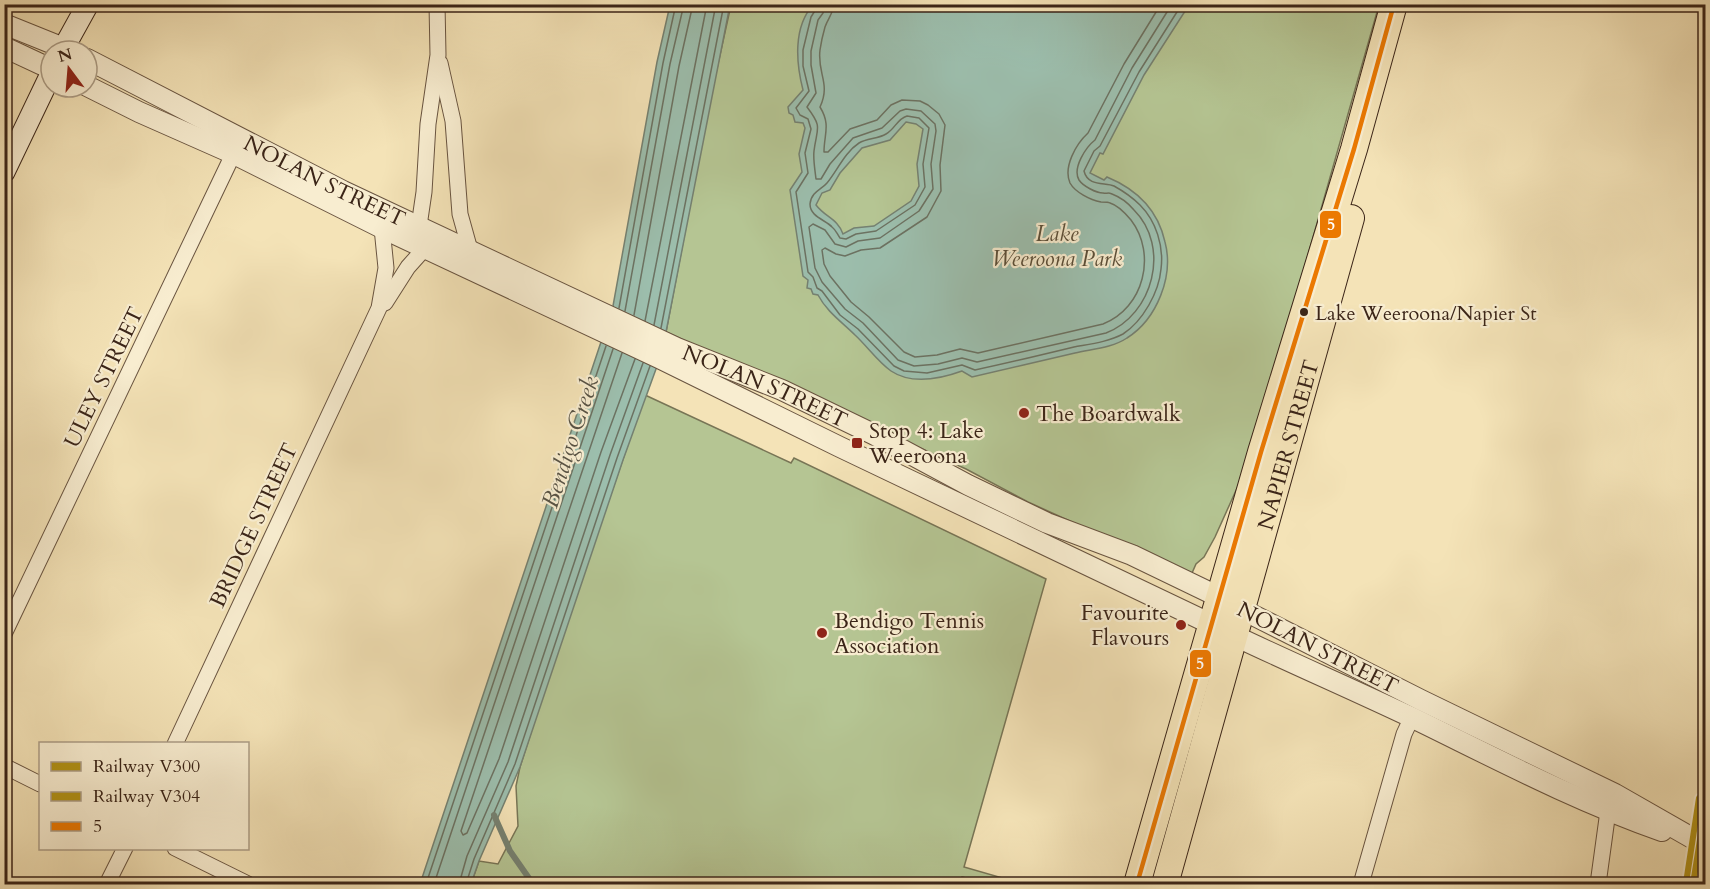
<svg xmlns="http://www.w3.org/2000/svg" width="1710" height="889" font-family="Cardo,serif">
<rect width="100%" height="100%" fill="#f4e3b7"/>
<filter id="stains"><feTurbulence type="fractalNoise" baseFrequency=".00333" numOctaves="4"/><feColorMatrix values="0 0 0 0 .2 0 0 0 0 .09 0 0 0 0 .02 0 0 0 .5 -.17"/></filter>
<radialGradient id="worn" r=".72"><stop offset=".6" stop-color="#630" stop-opacity="0"/><stop offset="1" stop-color="#630" stop-opacity=".3"/></radialGradient>
<!-- green -->
<g fill="#b5c593" stroke="#787556" stroke-width="1.5">
<polygon points="731,5 1379,5 1281,350 1253,441 1238,486 1215,537 1204,557 1196,564 1192,573 1125,546 1028,502 966,469 666,332 710,100"/>
<polygon points="645,395 791,463 794,458 1046,579 964,867 1023,884 987,884 962,877 959,884 471,884 479,861 498,864 518,826 516,786 520,767 555,657"/>
</g>
<!-- water -->
<g fill="#9cbead" stroke="#758171" stroke-width="1.5" fill-rule="evenodd">
<polygon points="670,5 730,5 666,332 656,369 623,460 520,767 479,861 471,884 420,884 613,306 657,62"/>
<path d="M813,5H1189L1144,75L1103,154L1100,153L1090,173L1104,180L1107,177C1136,189 1158,210 1165,242C1174,276 1157,319 1127,338C1112,348 1092,349 1075,353C1041,361 1006,369 972,377L962,371C940,379 912,385 891,371C878,362 867,346 855,335C842,322 827,312 818,295L813,294L811,289L807,288L808,280L803,276L790,190L802,172L799,154L805,128L803,123L795,122L793,115L789,113L788,107L803,90C796,63 793,27 813,5ZM906,122L916,124L923,129L917,164L919,186L911,201L874,226L854,228L843,234C838,219 825,217 816,205L822,193L830,190L840,173L862,148L890,140Z"/>
</g>
<g fill="none" stroke-linecap="round" stroke-linejoin="round">
<!-- shore -->
<g stroke="#6c7262" stroke-width="1.5">
<path d="M817,4L816,9L811,17L803,50V66L809,91L796,108L800,115L808,119L811,129L805,153L808,173L796,192L808,272L813,277L817,288L822,291L840,315L858,329L894,366L904,371L927,373L962,365L975,370C1008,363 1041,355 1074,347C1090,344 1108,342 1123,334C1143,321 1159,292 1161,269C1164,246 1156,221 1140,205C1133,198 1123,191 1114,186C1105,182 1088,187 1084,171L1094,151L1100,146L1139,72L1182,4"/>
<path d="M825,4L823,13L818,20L811,51V65L816,93L807,107C823,128 817,127 814,151C813,159 815,170 816,179H821L830,164L853,138L882,128L900,111L906,109L921,111L935,124L936,131L931,164L933,189L919,211L880,238L858,241L846,247L835,244L825,230L813,224L809,227L815,268L822,282L845,309L863,323L898,360L914,366L938,364L962,358L977,362L1106,333C1153,315 1171,247 1134,210C1129,204 1120,197 1112,194C1107,192 1108,194 1103,193C1096,193 1083,186 1079,180C1072,168 1086,147 1095,140L1132,68L1172,4"/>
<path d="M834,4C833,14 828,18 825,27C823,34 821,43 820,50C817,74 831,83 820,107C831,125 824,134 824,152H828L850,129L877,120L891,105L902,100L920,101L928,105L939,114L945,125L940,165L941,191L927,217L880,248L861,250L845,256L836,254L825,248L822,250L824,264L830,276L851,302L869,317L904,352L915,357L937,355L960,349L978,353L1103,324C1144,308 1157,254 1131,220C1126,214 1117,205 1110,203C1109,202 1101,202 1101,202C1090,200 1075,192 1070,183C1063,167 1076,144 1088,133L1124,64L1161,4"/>
<path d="M907,116L919,118L929,128L923,164L925,187L915,205L876,231L856,234L846,239L840,238C837,234 836,230 832,227C826,220 810,217 810,204C811,192 822,189 827,183C837,171 845,152 859,143C867,138 878,139 886,134C895,129 897,119 907,116Z"/>
<polyline points="619,308 663,63 676,4"/>
<polyline points="625,311 670,64 684,4"/>
<polyline points="634,315 679,66 693,4"/>
<polyline points="645,321 707,4"/>
<polyline points="654,325 716,4"/>
<polyline points="661,328 724,4"/>
<polyline points="622,353 461,831 463,835 467,833 499,759 601,452 635,359"/>
<polyline points="426,884 606,346"/>
<polyline points="434,884 613,349"/>
<polyline points="459,884 467,856 508,762 610,455 643,363"/>
<polyline points="466,884 474,859 515,764 617,458 650,366"/>
</g>
<!-- stream -->
<polyline stroke="#758171" stroke-width="6" points="494,815 510,851 533,884"/>
<!-- minor casing -->
<g stroke="#695440" stroke-width="17">
<g id="minor">
<polyline points="440,63 453,121 460,214 470,250"/>
<polyline points="419,226 424,192 428,124 438,55 437,4"/>
<polyline points="385,303 408,267 425,248"/>
<polyline points="4,634 238,144"/>
<polyline points="175,744 379,308 386,268 382,228"/>
<polyline points="4,766 40,784"/>
<polyline points="175,848 248,884"/>
<polyline points="107,884 125,848"/>
<polyline points="1361,884 1404,734 1412,717"/>
<polyline points="1598,884 1608,811"/>
</g>
</g>
<!-- tertiary casing -->
<g stroke="#695440" stroke-width="22">
<g id="tertiary">
<polyline points="4,24 71,51"/>
<polyline points="4,47 51,69"/>
<path id="s1" d="M87,59L343,191L677,348L782,390L873,434L968,485L1047,523L1132,555L1219,597"/>
<polyline points="87,86 139,112 234,154 382,228 659,358 840,447 1211,624"/>
<polyline points="1243,610 1421,700 1615,794 1706,846"/>
<path d="M1235,636C1294,664 1354,690 1413,718C1495,758 1576,801 1662,831"/>
</g>
</g>
<!-- secondary casing -->
<g stroke="#3b2518" stroke-width="23">
<g id="secondary">
<polyline points="62,51 88,4"/>
<polyline points="4,172 51,74"/>
</g>
</g>
<!-- trunk casing -->
<g stroke="#3b2518" stroke-width="28">
<g id="trunk">
<polyline points="1137,884 1261,452 1354,149 1394,4"/>
<path id="s2" d="M1165,884L1351,218"/>
</g>
</g>
<!-- minor -->
<use href="#minor" stroke="#f8edd0" stroke-width="15"/>
<!-- tertiary -->
<use href="#tertiary" stroke="#f8edd0" stroke-width="20"/>
<!-- secondary -->
<use href="#secondary" stroke="#f8edd0" stroke-width="21"/>
<!-- trunk -->
<use href="#trunk" stroke="#f4e3b7" stroke-width="26"/>
<!-- bus-1 casing -->
<g stroke="#f8edd0" stroke-width="9">
<polyline id="bus-1" points="1137,884 1261,452 1354,149 1394,4"/>
</g>
<!-- bus-1 -->
<use href="#bus-1" stroke="#eb7902" stroke-width="4.5"/>
<!-- rail-1 casing -->
<g stroke="#f8edd0" stroke-width="10">
<polyline id="rail-1" points="1693,884 1706,802"/>
</g>
<!-- rail-2 casing -->
<g stroke="#f8edd0" stroke-width="10">
<polyline id="rail-2" points="1686,883 1699,798"/>
</g>
<!-- rail-1 -->
<use href="#rail-1" stroke="#b19216" stroke-width="6"/>
<!-- rail-2 -->
<use href="#rail-2" stroke="#b19216" stroke-width="6"/>
</g>
<!-- markers -->
<circle fill="#3b2518" stroke="#f8edd0" stroke-width="2" cx="1304" cy="312" r="5"/>
<g fill="#8f2418" stroke="#f8edd0" stroke-width="2">
<circle cx="1024" cy="413" r="6"/>
<rect x="851" y="437" width="12" height="12" rx="3"/>
<circle cx="1181" cy="625" r="6"/>
<circle cx="822" cy="633" r="6"/>
</g>
<g text-anchor="middle" stroke-width="4.5" stroke-linejoin="round" paint-order="stroke">
<!-- bus labels -->
<g font-size="20" fill="#3b2518" stroke="#f8edd0" text-anchor="start">
<text x="1315" y="320">Lake Weeroona/Napier St</text>
</g>
<!-- street labels -->
<g font-size="22" fill="#3b2518" stroke="#f8edd0">
<text dy="8" stroke="none"><textPath href="#s1" startOffset="267">NOLAN STREET</textPath></text>
<text transform="translate(103 377) rotate(-64)" y="8">ULEY STREET</text>
<text dy="8" stroke="none"><textPath href="#s1" startOffset="753">NOLAN STREET</textPath></text>
<text dy="8" stroke="none"><textPath href="#s2" startOffset="456">NAPIER STREET</textPath></text>
<text transform="translate(253 525) rotate(-65)" y="8">BRIDGE STREET</text>
<text transform="translate(1318 647) rotate(27)" y="8">NOLAN STREET</text>
</g>
<!-- park labels -->
<g font-size="22" font-style="italic" fill="#5a4d37" stroke="#f8edd0">
<text x="1057" y="241">Lake<tspan x="1057" dy="25">Weeroona Park</tspan></text>
</g>
<!-- poi labels -->
<g font-size="22" fill="#3b2518" stroke="#f8edd0" text-anchor="start">
<text x="1036" y="421">The Boardwalk</text>
<text x="869" y="438">Stop 4: Lake<tspan x="869" dy="25">Weeroona</tspan></text>
<text x="1169" y="620" text-anchor="end">Favourite<tspan x="1169" dy="25">Flavours</tspan></text>
<text x="834" y="628">Bendigo Tennis<tspan x="834" dy="25">Association</tspan></text>
</g>
<!-- water labels -->
<g font-size="24" font-style="italic" fill="#585345" stroke="#f8edd0">
<text transform="translate(570 442) rotate(-72)" y="8">Bendigo Creek</text>
</g>
</g>
<g stroke="#f8edd0" stroke-width="2">
<rect x="1319" y="210" width="23" height="29" rx="6" fill="#eb7902"/>
<rect x="1189" y="649" width="23" height="29" rx="6" fill="#eb7902"/>
</g>
<g font-size="16" text-anchor="middle" font-weight="bold" fill="#fff">
<text x="1331" y="230">5</text>
<text x="1200" y="669">5</text>
</g>
<!-- margin -->
<rect width="1710" height="889" fill="none" stroke="#f4e3b7" stroke-width="24"/>
<rect x="6" y="6" width="1698" height="877" fill="none" stroke="#3b2518" stroke-width="3"/>
<rect x="12" y="12" width="1686" height="865" fill="none" stroke="#3b2518" stroke-width="1.5"/>
<!-- legend -->
<rect x="39" y="742" width="210" height="108" fill="#f8edd0" stroke="#ac9d86" stroke-width="1.5"/>
<rect x="51" y="762" width="30" height="9" fill="#b19216" stroke="#ac9d86" stroke-width="1.5"/>
<text x="93" y="772" font-size="18" fill="#3b2518">Railway V300</text>
<rect x="51" y="792" width="30" height="9" fill="#b19216" stroke="#ac9d86" stroke-width="1.5"/>
<text x="93" y="802" font-size="18" fill="#3b2518">Railway V304</text>
<rect x="51" y="822" width="30" height="9" fill="#eb7902" stroke="#ac9d86" stroke-width="1.5"/>
<text x="93" y="832" font-size="18" fill="#3b2518">5</text>
<!-- north arrow -->
<g transform="translate(69 69) rotate(344)"><circle r="28" fill="#f8edd0" stroke="#ac9d86" stroke-width="1.5"/>
<path d="M0-4.5L10 22L0 15L-10 22Z" fill="#8f2418"/>
<text y="-9" font-size="16" font-weight="bold" text-anchor="middle" fill="#3b2518">N</text>
</g>
<rect width="100%" height="100%" filter="url(#stains)"/>
<rect width="100%" height="100%" fill="url(#worn)"/>
</svg>
